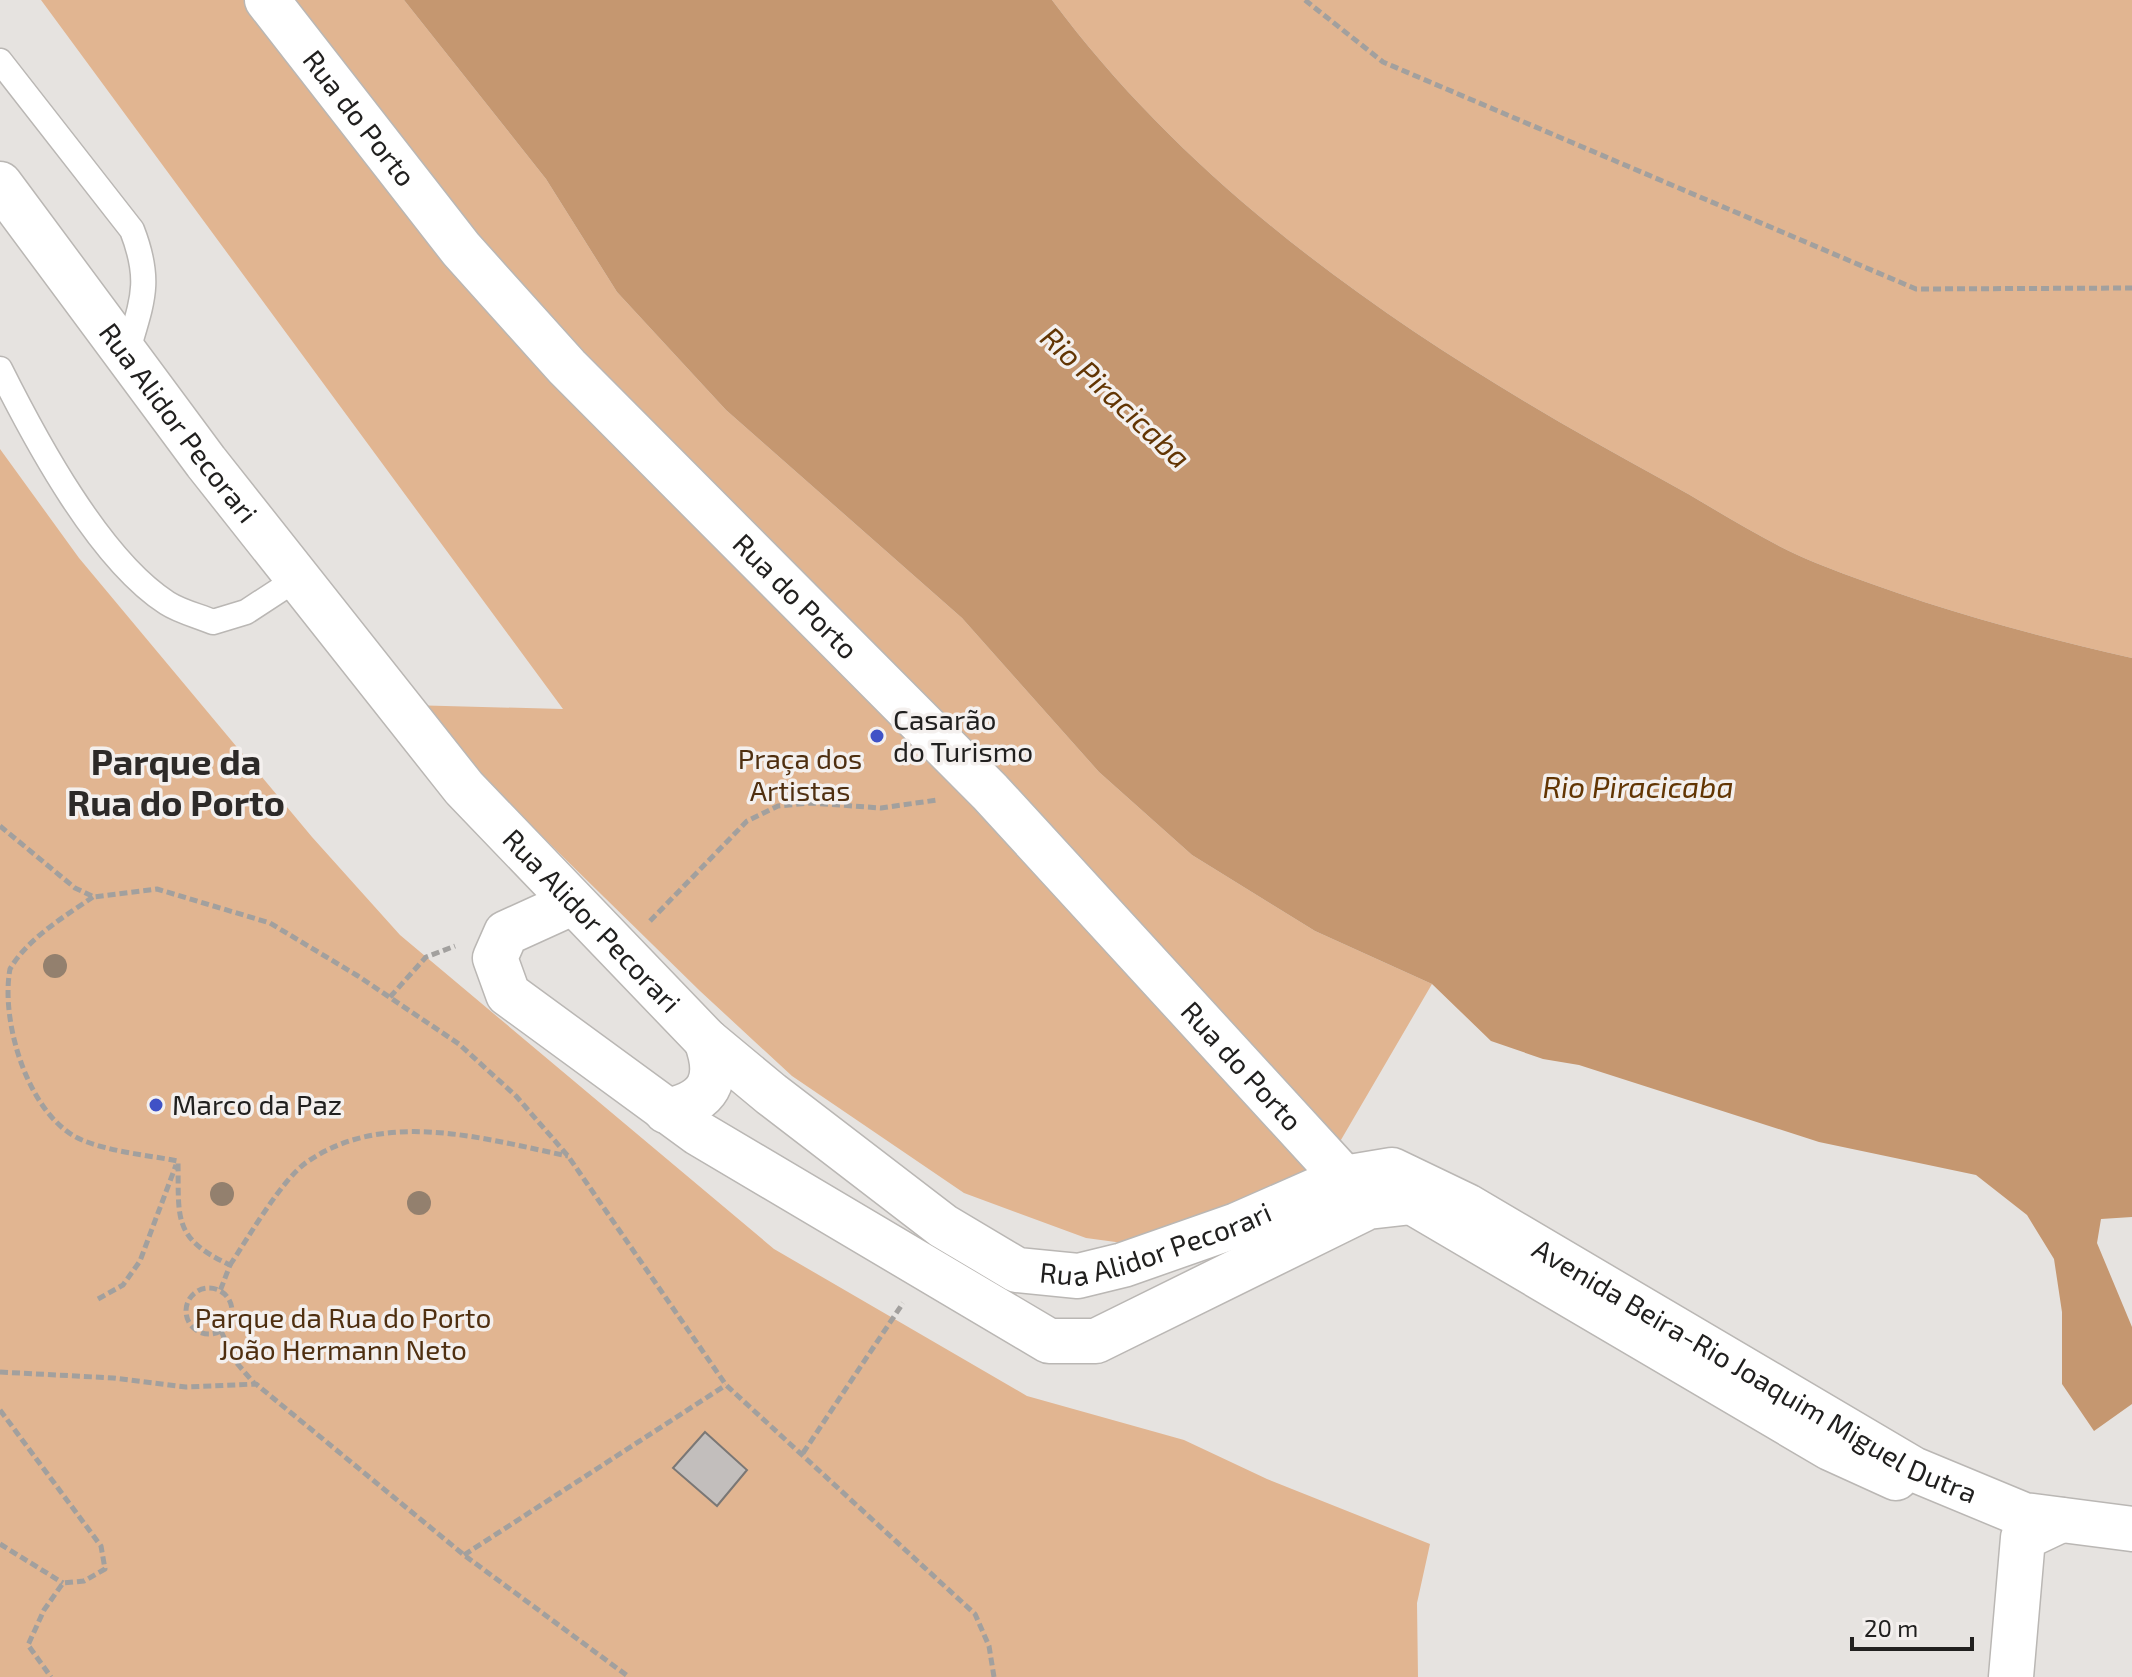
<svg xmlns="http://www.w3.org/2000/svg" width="2132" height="1677" font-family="'Exo 2',sans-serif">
<rect width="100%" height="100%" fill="#e6e3e0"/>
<!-- green -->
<g fill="#e1b591">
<polygon points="41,0 404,0 546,179 617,292 726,410 962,618 1099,772 1192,855 1315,931 1432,984 1331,1157 1231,1207 1123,1243 1086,1238 964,1193 792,1076 700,991 408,705 563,709"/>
<path d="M1052,0H2132V658C2025,634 1919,604 1816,563C1764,542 1713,507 1663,480C1436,357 1208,210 1052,0Z"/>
<polygon points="0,449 79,558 312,837 400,935 774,1249 1027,1396 1184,1440 1267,1479 1430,1544 1417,1603 1418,1677 0,1677"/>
</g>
<!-- water -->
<path fill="#c59770" d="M404,0H1052C1208,210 1436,357 1663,480C1713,507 1764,542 1816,563C1919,604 2025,634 2132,658V1217L2101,1219L2097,1243L2132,1327V1404L2094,1431L2062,1384V1312L2054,1259L2027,1215L1976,1175L1819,1142L1579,1065L1543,1059L1491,1041L1432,984L1315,931L1192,855L1099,772L962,618L726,410L617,292L546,179Z"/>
<!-- building -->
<polygon fill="#c2bebc" stroke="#7a7775" stroke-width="2" points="705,1432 747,1470 717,1506 673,1468"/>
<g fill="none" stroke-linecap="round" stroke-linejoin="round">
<!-- lane casing -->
<g stroke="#bab7b4" stroke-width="27">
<g id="lane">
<path d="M0,61L132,230C153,284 141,303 126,357"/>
<path d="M0,369C36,441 99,559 167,603C181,612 199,616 213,622L246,612L298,578"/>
</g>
</g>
<!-- street casing -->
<g stroke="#bab7b4" stroke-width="47">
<g id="street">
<path id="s1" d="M267,0L461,249L567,367L990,792L1344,1178"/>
<polyline points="572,903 506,933 495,958 508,994 698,1133 1049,1341 1096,1341 1368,1207 1412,1202 1830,1448 1896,1478"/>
</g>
</g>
<!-- secondary casing -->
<g stroke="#bab7b4" stroke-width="47">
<g id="secondary">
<path id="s2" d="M0,184L206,462L464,788L706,1040L771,1094L943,1226L1017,1270L1078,1276L1123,1265L1237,1225L1344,1178L1392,1170L1467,1206L1913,1469L2024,1515L2132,1529"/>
<path d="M666,1111C709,1102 721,1081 706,1040"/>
<polyline points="2011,1677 2023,1538 2061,1520"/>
</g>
</g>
<!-- path -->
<g stroke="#a2a09e" stroke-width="5" stroke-dasharray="8 4" stroke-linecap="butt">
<polyline points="1305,0 1383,62 1916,289 2132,288"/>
<polyline points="0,826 75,888 94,897 157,889 270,923 358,976 459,1044 516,1096 568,1156 726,1385 975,1614 989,1646 994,1677"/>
<path d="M93,897C65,916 27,939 10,969C0,1022 29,1118 82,1140C111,1152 147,1155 178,1161C179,1218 172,1238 230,1265L220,1291"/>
<polyline points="650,921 747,821 778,806 811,803 881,808 937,800"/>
<polyline points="390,997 426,957 455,946"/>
<path d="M230,1265C248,1238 282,1179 307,1162C385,1108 484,1139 568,1156"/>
<circle cx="209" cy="1311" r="23"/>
<polyline points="98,1299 123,1285 140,1261 176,1165"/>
<polyline points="221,1331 235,1361 254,1383"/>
<polyline points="0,1372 113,1378 186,1387 256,1384 464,1555 629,1677"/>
<polyline points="0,1410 101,1546 105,1569 84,1581 63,1583 44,1610 28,1645 51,1677"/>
<polyline points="803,1453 903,1303"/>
<polyline points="0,1544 63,1583"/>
<polyline points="464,1555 726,1385"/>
</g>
<!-- lane -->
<use href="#lane" stroke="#fff" stroke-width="24"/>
<!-- street -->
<use href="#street" stroke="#fff" stroke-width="44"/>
<!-- secondary -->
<use href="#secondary" stroke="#fff" stroke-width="44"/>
</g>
<!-- trees -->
<g fill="#93806e">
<circle cx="55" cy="966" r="12"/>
<circle cx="222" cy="1194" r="12"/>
<circle cx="419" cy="1203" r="12"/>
</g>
<!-- markers -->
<g fill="#4052c6" stroke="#f4f0ee" stroke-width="3">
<circle cx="877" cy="736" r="8"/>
<circle cx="156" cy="1105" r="8"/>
</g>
<g text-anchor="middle" stroke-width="7" stroke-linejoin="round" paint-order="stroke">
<!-- street labels -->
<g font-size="28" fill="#21201f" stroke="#f4f0ee">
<text dy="10" stroke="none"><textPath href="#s1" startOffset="150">Rua do Porto</textPath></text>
<text dy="10" stroke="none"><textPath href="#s2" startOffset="298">Rua Alidor Pecorari</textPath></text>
<text dy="10" stroke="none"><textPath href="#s1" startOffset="798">Rua do Porto</textPath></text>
<text dy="10" stroke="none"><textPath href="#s2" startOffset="946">Rua Alidor Pecorari</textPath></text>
<text dy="10" stroke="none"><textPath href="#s1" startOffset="1446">Rua do Porto</textPath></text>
<text dy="10" stroke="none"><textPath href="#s2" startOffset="1642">Rua Alidor Pecorari</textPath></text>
<text dy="10" stroke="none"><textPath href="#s2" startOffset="2308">Avenida Beira-Rio Joaquim Miguel Dutra</textPath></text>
</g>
<!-- poi labels -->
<g font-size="28" fill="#21201f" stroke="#f4f0ee" text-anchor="start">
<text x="893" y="730">Casarão<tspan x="893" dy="32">do Turismo</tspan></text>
<text x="172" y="1115">Marco da Paz</text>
</g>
<!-- park labels -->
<g font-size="28" fill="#4f2f10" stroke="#f4f0ee">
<text x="800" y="769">Praça dos<tspan x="800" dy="32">Artistas</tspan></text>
<text x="343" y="1328">Parque da Rua do Porto<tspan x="343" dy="32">João Hermann Neto</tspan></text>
</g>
<!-- water labels -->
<g font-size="30" font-style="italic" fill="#623503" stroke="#f4f0ee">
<text transform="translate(1115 398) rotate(43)" y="10">Rio Piracicaba</text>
<text x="1638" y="798">Rio Piracicaba</text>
</g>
<!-- district labels -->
<g font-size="36" font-weight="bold" fill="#2d2a28" stroke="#f4f0ee">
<text x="176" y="775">Parque da<tspan x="176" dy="41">Rua do Porto</tspan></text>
</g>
</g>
<!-- scale -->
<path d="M1852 1637v12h120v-12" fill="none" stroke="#21201f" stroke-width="4"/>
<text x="1864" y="1637" font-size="24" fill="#21201f" stroke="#f4f0ee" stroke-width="6" paint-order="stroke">20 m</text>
</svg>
